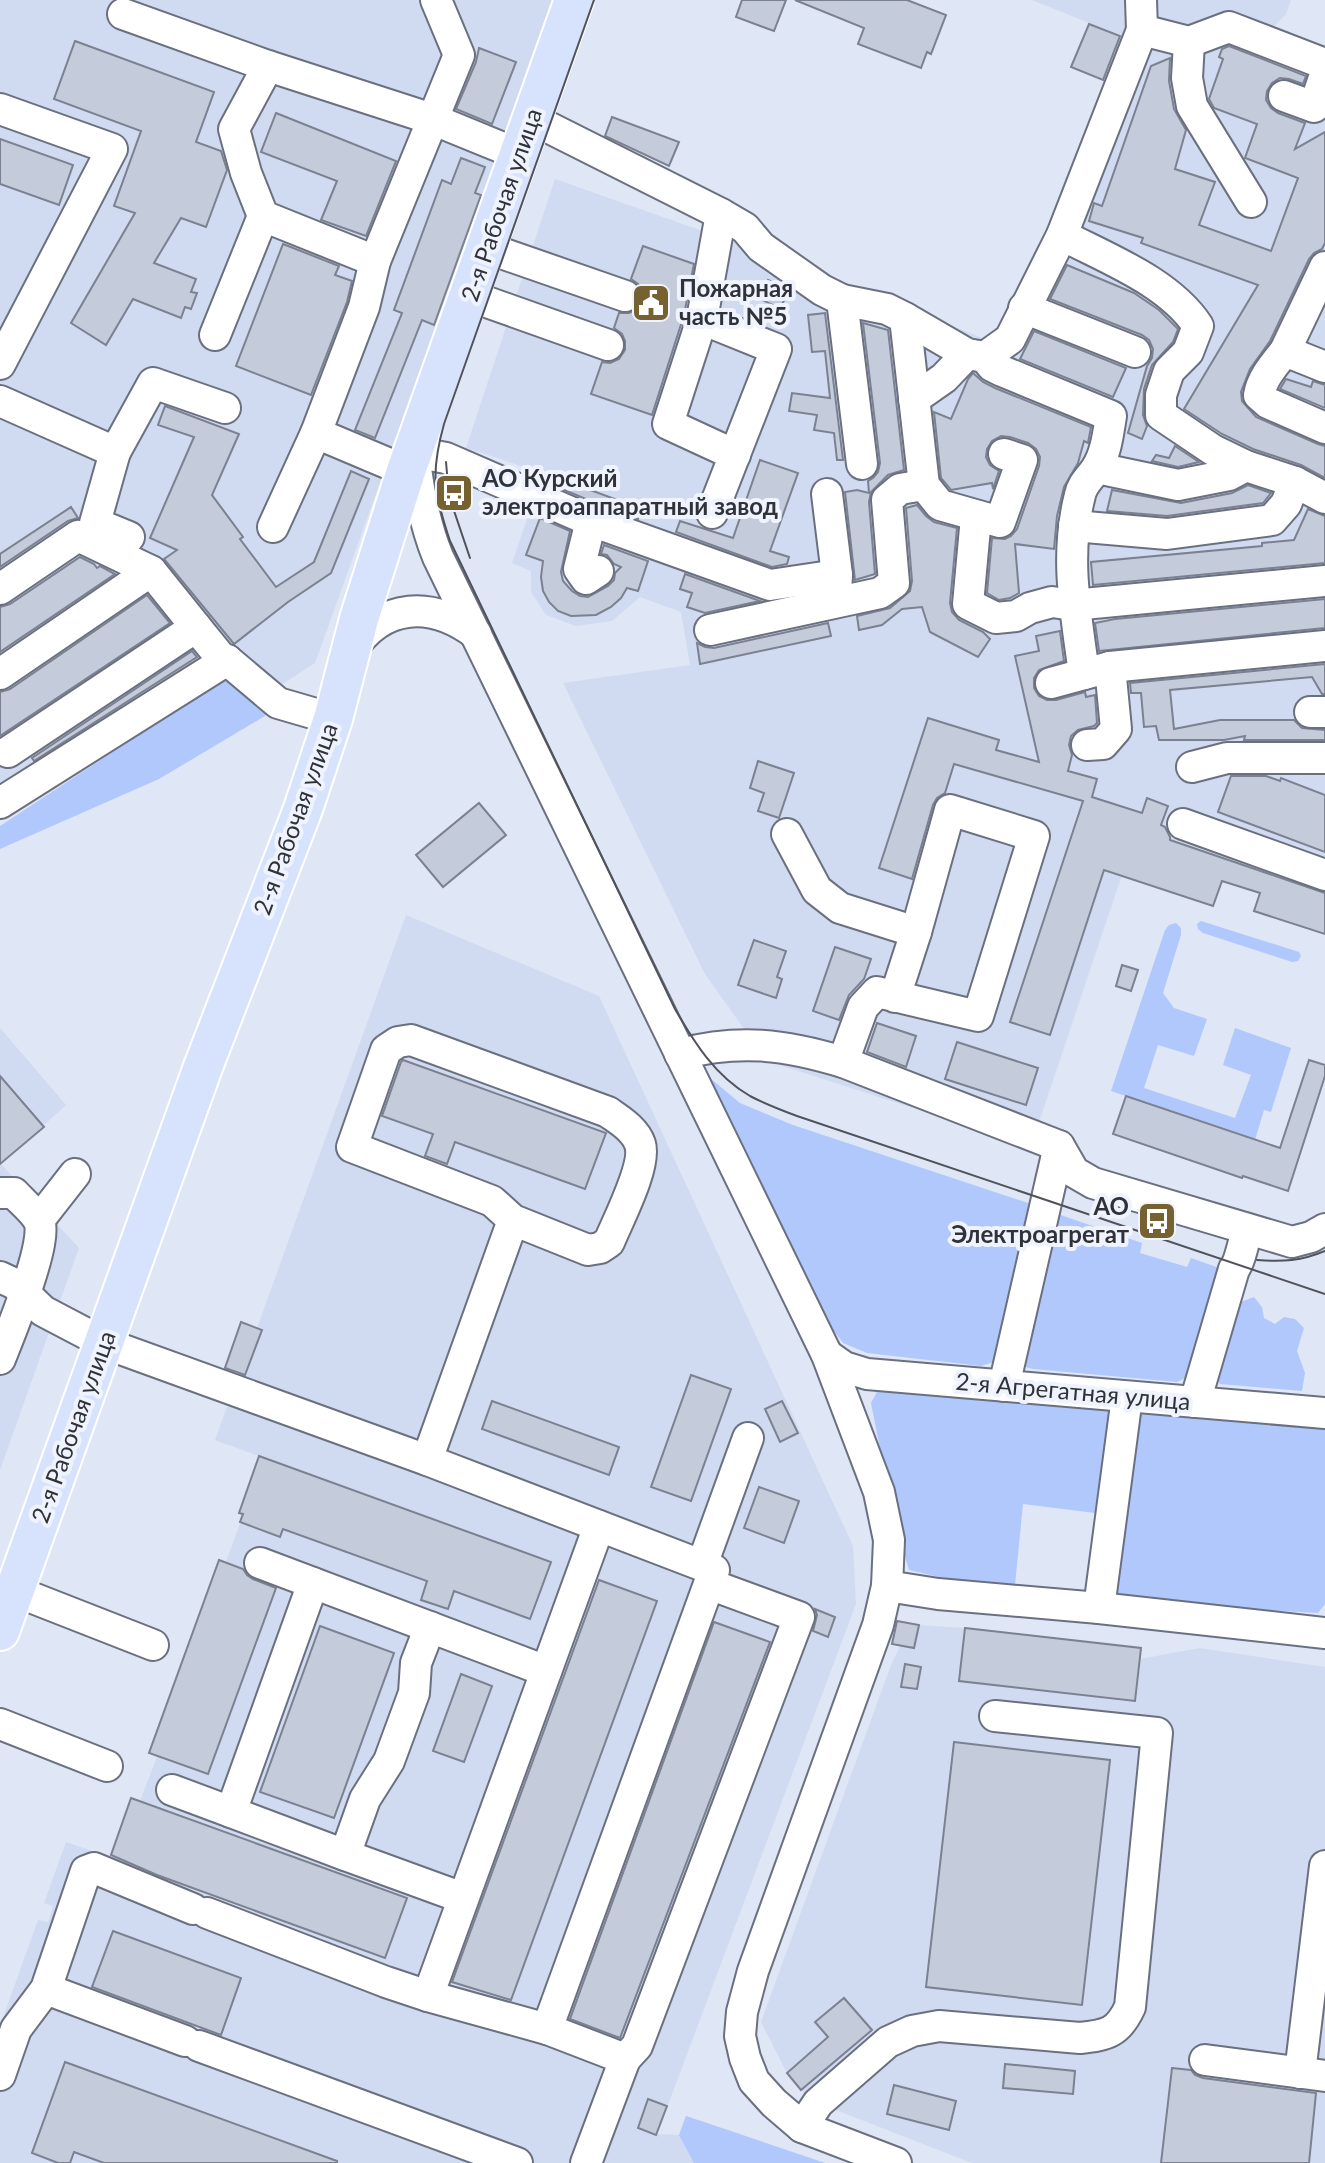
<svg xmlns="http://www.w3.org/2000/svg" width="1325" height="2163" font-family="Lato,sans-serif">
<rect width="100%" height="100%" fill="#dfe6f6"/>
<!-- built -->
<g fill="#d0dbf1">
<polygon points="0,0 554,0 315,663 281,685 228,656 0,791"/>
<polygon points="1032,0 1291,0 1286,14 1272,28 1325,46 1325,934 1254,911 1260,893 1151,857 1132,845 1031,1146 767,1061 705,974 563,683 690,665 681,612 640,597 612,621 576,626 546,615 531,592 531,571 512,563 543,473 466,448 555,179 804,267 1003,346 1127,38"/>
<polygon points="406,915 599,996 853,1546 856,1604 657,2134 679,2135 686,2116 825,2163 0,2163 0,2026 38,1920 48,1922 53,1906 44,1903 66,1842 110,1857 131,1798 140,1801 157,1757 149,1753 219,1560 226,1562 243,1515 239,1513 259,1456 215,1440 239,1374 245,1375 262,1330 257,1328"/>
<polygon points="0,1028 66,1105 1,1164 79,1248 0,1470"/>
<polygon points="919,1625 965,1628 1141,1648 1140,1659 1200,1648 1325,1667 1325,2163 972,2163 818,2103 801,2090 787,2073 761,2022 891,1665 900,1646 914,1648"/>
</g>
<!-- green -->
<g fill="#b1c8fc">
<polygon points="230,675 268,701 265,716 159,779 0,849 0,826"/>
<polygon points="1201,921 1299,952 1301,956 1298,961 1292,962 1203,933 1198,929 1197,924"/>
<polygon points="1176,923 1181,928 1181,935 1163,993 1174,1008 1207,1019 1194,1056 1158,1045 1144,1088 1235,1118 1251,1075 1223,1065 1235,1028 1291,1048 1271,1112 1264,1110 1255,1140 1111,1091 1165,930 1169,925"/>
<polygon points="710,1078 740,1103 793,1125 1034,1205 1002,1353 994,1362 981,1366 867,1353 843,1343 826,1320"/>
<polygon points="1052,1212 1142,1243 1140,1253 1187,1267 1191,1258 1225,1270 1189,1376 1177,1382 1033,1369 1022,1366"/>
<polygon points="1254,1297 1262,1307 1264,1318 1275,1324 1284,1317 1295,1319 1304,1328 1297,1351 1305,1373 1302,1391 1220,1384 1214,1376 1235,1304"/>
<polygon points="892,1385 1114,1403 1101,1497 1095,1513 1023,1504 1015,1585 943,1578 909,1570 895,1523 871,1403 878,1390"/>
<polygon points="1132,1411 1325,1420 1325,1604 1318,1613 1174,1605 1111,1597"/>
<polygon points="686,2116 825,2163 694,2163 679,2135"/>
</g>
<!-- building -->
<g fill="#c4cbdb" stroke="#7b8190" stroke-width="2">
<polygon points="742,0 786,0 774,31 736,17"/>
<polygon points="795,0 907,0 946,15 931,54 927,52 921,68 858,44 864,28"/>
<polygon points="1089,24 1120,36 1103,80 1071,67"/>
<polygon points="75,41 214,92 196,142 221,151 227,170 206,227 181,218 154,263 196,279 191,292 197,293 191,309 185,307 181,318 133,299 106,345 71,323 135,213 114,206 141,131 54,99"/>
<polygon points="1229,46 1306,76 1303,84 1289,79 1280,78 1272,83 1267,91 1266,100 1271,108 1278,113 1305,123 1295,149 1325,132 1325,243 1322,249 1314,253 1309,259 1270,341 1250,369 1241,392 1242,401 1256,417 1318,444 1325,446 1325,478 1301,465 1253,449 1222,434 1184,409 1258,285 1141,243 1143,238 1089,221 1094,203 1102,206 1151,66 1170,58 1169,81 1174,109 1186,130 1175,169 1215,182 1199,225 1271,251 1298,178 1245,158 1257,124 1214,108 1209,99 1223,59 1219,57 1222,49"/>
<polygon points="479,48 516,62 492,124 456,109 476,62"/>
<polygon points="276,113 396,161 366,236 321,220 337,181 261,152"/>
<polygon points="612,117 679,142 669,166 605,136"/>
<polygon points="0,139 73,165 59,205 0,184"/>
<polygon points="461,158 485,167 475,193 481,195 434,325 422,320 375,438 355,430 402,313 394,310 442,180 451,184"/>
<polygon points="283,244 339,266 335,275 352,281 347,302 311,395 236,366"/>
<polygon points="643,246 694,264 684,315 652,415 591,394 602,362 610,363 619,359 625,350 625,341 622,334 614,328 619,313 629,313 636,310 642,303 642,292 638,284 631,279"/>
<polygon points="1067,265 1134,293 1159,310 1178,329 1173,342 1152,365 1144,389 1143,415 1147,426 1142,439 1128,433 1147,366 1152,358 1153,349 1149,340 1142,335 1050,299"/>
<polygon points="768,280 789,290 780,309 759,298"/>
<polygon points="825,313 843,460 837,460 834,433 814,430 817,415 789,411 792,393 830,398 825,351 812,352 808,315"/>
<polygon points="863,323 888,330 904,470 888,475 871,492 869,502 875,574 855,580 845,492 857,490 869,493 868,481 873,478 878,472 880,463"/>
<polygon points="1034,331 1126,368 1113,397 1020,359"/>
<polygon points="973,373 983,382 995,388 1091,427 1088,443 1084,441 1078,463 1064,487 1057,516 1054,549 1015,544 1019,593 1010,598 999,600 987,593 992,538 1005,539 1011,536 1017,529 1039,466 1040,457 1036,449 1028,443 1010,437 1001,436 992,441 987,449 986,457 990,465 999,471 993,489 992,483 951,490 941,478 934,412 951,419 968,379"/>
<polygon points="1286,379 1311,387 1313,381 1325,385 1325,408 1280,389"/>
<polygon points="165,406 239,434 212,495 243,537 240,539 276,587 314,562 351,471 369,479 331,573 288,602 234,644 164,559 177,550 150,538 194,437 158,425"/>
<polygon points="1175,446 1199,462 1178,467 1152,461 1156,455 1169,458"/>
<polygon points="760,460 798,473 770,551 789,557 787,564 772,567 676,532 680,521 733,538"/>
<polygon points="555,477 642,509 638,519 598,504 552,485"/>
<polygon points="1248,485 1271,493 1263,503 1167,516 1107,511 1112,490 1181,503 1232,493"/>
<polygon points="917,505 926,516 934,522 957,528 950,603 952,612 959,620 983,632 990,639 978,657 930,632 922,607 902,609 882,625 859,630 857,616 890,608 910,591 912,581 906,508"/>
<polygon points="71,507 78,518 68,521 0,567 0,554"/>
<polygon points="1308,509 1325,516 1325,563 1093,585 1091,562 1262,546 1262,543 1294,540"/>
<polygon points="540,518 570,531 561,572 563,581 572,591 580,596 588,597 608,586 614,580 615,573 621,567 614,564 607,555 601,554 604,545 648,561 638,591 627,588 621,598 611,607 596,615 571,616 558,611 549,602 543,591 541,577 543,561 526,555"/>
<polygon points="80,557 94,564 97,568 100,566 115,574 0,652 0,607 10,604"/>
<polygon points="685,574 760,601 705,613 687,607 692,593 680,589"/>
<polygon points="147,595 170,623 0,736 0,692 10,689"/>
<polygon points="1325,599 1325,628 1099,651 1095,623 1115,619"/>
<polygon points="828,623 831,636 700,664 697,643 705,647 714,648"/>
<polygon points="1060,631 1064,661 1039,670 1034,678 1034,688 1039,696 1047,700 1056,700 1085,692 1086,697 1095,695 1097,723 1094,726 1078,730 1071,736 1069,745 1072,755 1068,771 1097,779 1092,797 1142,813 1147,798 1168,806 1161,825 1165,827 1170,837 1170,840 1325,893 1325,934 1254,911 1260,893 1222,881 1213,906 1104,870 1050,1035 1010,1022 1083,801 954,764 945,793 937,798 933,805 912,879 879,868 928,718 999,740 996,750 1039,762 1015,656 1039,651 1036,636"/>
<polygon points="192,651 197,657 34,761 32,758"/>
<polygon points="1325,664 1325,694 1322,694 1312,677 1170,690 1174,729 1220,720 1294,720 1302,728 1325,730 1325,740 1244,740 1245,736 1224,740 1159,740 1156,726 1144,727 1141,693 1131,693 1130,683"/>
<polygon points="758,761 794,773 779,818 758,811 764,793 750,788"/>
<polygon points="1231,776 1266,776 1280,781 1281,778 1325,795 1325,852 1218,812"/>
<polygon points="479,803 506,835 443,887 416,855"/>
<polygon points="754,940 786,951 777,977 782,979 776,998 738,985"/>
<polygon points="835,947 871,959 864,979 849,995 839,1020 813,1011"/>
<polygon points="1122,965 1138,970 1131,991 1116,986"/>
<polygon points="877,1023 916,1036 906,1067 867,1052"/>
<polygon points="957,1042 1038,1068 1026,1105 945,1079"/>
<polygon points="403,1060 606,1133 585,1189 455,1142 447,1164 425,1156 433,1134 382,1116 401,1062"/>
<polygon points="1309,1060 1325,1065 1325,1076 1288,1191 1243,1176 1242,1178 1113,1134 1126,1096 1280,1148"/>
<polygon points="0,1076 44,1127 0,1164"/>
<polygon points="241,1322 262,1330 245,1375 225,1368"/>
<polygon points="691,1375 731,1389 691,1501 651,1487"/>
<polygon points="492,1401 619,1447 609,1475 482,1429"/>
<polygon points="782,1401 798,1433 780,1442 765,1409"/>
<polygon points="259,1456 551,1562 530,1619 454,1591 448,1609 421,1600 427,1581 283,1529 280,1537 240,1522 243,1514 239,1513"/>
<polygon points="759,1487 799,1501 784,1543 744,1528"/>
<polygon points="219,1560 243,1569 247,1575 253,1579 276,1588 208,1774 149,1753"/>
<polygon points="599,1580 657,1601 511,2000 452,1982"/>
<polygon points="815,1609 835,1617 828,1637 813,1631 817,1615"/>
<polygon points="897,1621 919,1625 914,1648 892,1644"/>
<polygon points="714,1622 770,1642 620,2038 570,2019"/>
<polygon points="320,1626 394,1653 334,1818 260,1792"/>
<polygon points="965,1628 1141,1648 1135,1701 959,1681"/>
<polygon points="905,1664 921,1667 917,1689 901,1687"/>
<polygon points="461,1674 492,1686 464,1762 433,1751"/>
<polygon points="954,1742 1110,1760 1082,2005 926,1987"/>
<polygon points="131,1798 407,1898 385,1958 157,1875 111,1855"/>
<polygon points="113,1931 241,1978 221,2035 92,1987"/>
<polygon points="844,1998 872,2030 801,2090 787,2073 828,2037 815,2022"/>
<polygon points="65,2062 337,2161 337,2163 104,2163 74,2152 70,2163 58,2163 32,2153"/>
<polygon points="1005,2064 1075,2071 1073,2094 1003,2088"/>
<polygon points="1172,2068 1191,2070 1195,2075 1203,2078 1316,2093 1309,2163 1161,2163"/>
<polygon points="894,2085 956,2101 949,2130 887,2114"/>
<polygon points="648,2099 667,2106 656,2135 638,2128"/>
</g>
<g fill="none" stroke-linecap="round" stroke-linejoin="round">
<!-- minor casing -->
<g stroke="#6a707f" stroke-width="34">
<g id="minor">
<polyline points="123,14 268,66 432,119 520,155"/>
<polyline points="1142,30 1189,42 1229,27 1325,64"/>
<polyline points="1189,42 1187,78 1192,106 1251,202"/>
<polyline points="268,66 234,129 246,173 263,216 375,261"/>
<polyline points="1284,96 1314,107 1325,75"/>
<polyline points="0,109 112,149 0,364"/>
<polyline points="532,119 721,214 745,228 761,247 822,290 842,300 862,464"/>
<polyline points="721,214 702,319 668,424 735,455"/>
<path d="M1062,235C1108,259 1169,282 1198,326L1188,352L1169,371L1161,395V415L1213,450L1246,466L1295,482L1325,498"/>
<polyline points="487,248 625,296"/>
<polyline points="1325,267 1285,351 1325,367"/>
<polyline points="470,296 608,345"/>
<polyline points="842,300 887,309 905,318 924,485 940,505 1000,522 1022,460 1004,454"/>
<polyline points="1024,308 1135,352"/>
<polyline points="905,318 967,354 985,357 1010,339 1062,235 1142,30 1141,0"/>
<polyline points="702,319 776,349 712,513"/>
<polyline points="215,335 263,216"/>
<path d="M1285,351C1274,365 1262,378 1259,395L1268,403L1325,428"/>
<path d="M985,357L992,366L1002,371L1111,416C1108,434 1106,454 1096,469C1090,478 1082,484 1080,495C1064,557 1076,612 1084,674"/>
<polyline points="914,399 944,378 967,354"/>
<polyline points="0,401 115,452 153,383 225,408"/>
<polyline points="316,433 406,471"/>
<polyline points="115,452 95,523 129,537"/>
<polyline points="1097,468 1178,485 1229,475 1246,466"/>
<polyline points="827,494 837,575 836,593"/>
<polyline points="976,517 968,604 996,618 1016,616 1030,608 1052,602 1073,605 1325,581"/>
<polyline points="591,521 579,569 586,579 598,571"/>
<polyline points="1074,526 1167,534 1272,520 1286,504 1295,482"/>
<polyline points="273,527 316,433 364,307 375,261 459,55 436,0"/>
<path d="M837,575L770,585L591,521L446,458L414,452C418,489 424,523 438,557L827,1355L879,1492L889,1540L887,1586L878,1625L753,1971L742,2012L740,2036L745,2058L754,2081L774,2103L802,2127L896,2163"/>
<polyline points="0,589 78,536 151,571"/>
<polyline points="710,630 880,593 894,583 887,500 900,489 924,485"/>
<path d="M351,651C383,602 432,601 476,634"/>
<polyline points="0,674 151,571 196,627"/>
<polyline points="1051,683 1110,667 1325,646"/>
<polyline points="1310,712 1325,712"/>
<polyline points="1087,745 1103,744 1116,729 1110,667"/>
<polyline points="8,752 196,627 222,659 227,660 278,703 333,719"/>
<polyline points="1192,767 1227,758 1325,758"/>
<polyline points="0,803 227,660"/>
<polyline points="1183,824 1325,875"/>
<polyline points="787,834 817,890 840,908 916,932"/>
<path d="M680,1054C739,1039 784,1044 843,1062L1059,1146L1074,1172L1093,1183L1292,1242L1311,1237L1325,1229"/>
<polyline points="843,1062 863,1007 877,992 978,1016 1034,836 950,810 916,932 895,997"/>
<path d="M0,1193H14C21,1201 34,1211 39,1221C49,1240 9,1336 0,1359"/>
<polyline points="39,1220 75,1174"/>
<path d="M0,1277L15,1284L43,1311L104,1343L427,1460L513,1220L588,1250L600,1248L609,1242C618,1220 647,1165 640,1144C635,1129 619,1120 608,1112L411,1040L398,1042L386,1050L352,1147L492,1201L513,1220"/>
<polyline points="827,1355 844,1367 867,1374 1325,1413"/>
<polyline points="1004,1386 1059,1146"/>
<path d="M1195,1402L1234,1269C1240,1262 1244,1240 1247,1230"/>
<polyline points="427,1460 714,1570 709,1584 547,2029 625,2059 637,2046 799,1617 709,1584"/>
<polyline points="260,1563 546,1671"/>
<polyline points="702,1565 748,1438"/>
<polyline points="887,1586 938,1594 1099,1608 1325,1633"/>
<polyline points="15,1591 153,1645"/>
<polyline points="1099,1608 1127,1397"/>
<polyline points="0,1724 107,1766"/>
<polyline points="172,1790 231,1812 313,1583"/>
<polyline points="231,1812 345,1855 365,1799 389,1761 414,1693 416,1663 430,1627"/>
<polyline points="345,1855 463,1898"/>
<polyline points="207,1913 386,1982 428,1996"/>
<polyline points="46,1989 185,2041"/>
<polyline points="547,2029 428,1996 599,1526"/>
<polyline points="199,2046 517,2163"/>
<polyline points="1205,2060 1325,2076"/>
<polyline points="1300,2073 1325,1866"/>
<polyline points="0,2075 16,2029 46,1989 86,1871 94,1868 193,1909"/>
<path d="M802,2127L818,2103L888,2042L912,2031L939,2026L1080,2038C1107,2035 1118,2033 1130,2007L1157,1733L995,1716"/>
<polyline points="586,2163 625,2059"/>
</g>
</g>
<!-- major casing -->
<g stroke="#fff" stroke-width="42">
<polyline id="major" points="0,1631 203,1067 303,809 333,719 359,619 406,471 574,0"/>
</g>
<!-- minor -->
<use href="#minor" stroke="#fff" stroke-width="30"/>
<!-- major -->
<use href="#major" stroke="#d7e2fc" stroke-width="38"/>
<!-- tram -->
<g stroke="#50535b" stroke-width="2">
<path d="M594,0L444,424C430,474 434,493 450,541L675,1009C694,1042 715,1076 750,1096C765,1104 781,1110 797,1116L1325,1294"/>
<polyline points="446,462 449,496 470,558"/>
<path d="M1257,1260C1282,1262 1302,1261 1325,1251"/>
</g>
</g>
<!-- icons -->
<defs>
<g id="civic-square" transform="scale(2)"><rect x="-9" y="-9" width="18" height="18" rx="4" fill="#766130" stroke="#eff3fd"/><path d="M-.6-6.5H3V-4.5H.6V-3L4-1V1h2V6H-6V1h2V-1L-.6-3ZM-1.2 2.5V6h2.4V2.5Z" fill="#fff"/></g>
<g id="bus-square" transform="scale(2)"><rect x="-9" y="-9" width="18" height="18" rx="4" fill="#766130" stroke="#eff3fd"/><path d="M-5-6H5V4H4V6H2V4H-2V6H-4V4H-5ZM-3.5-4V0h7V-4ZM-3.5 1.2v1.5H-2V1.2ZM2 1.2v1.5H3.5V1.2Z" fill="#fff"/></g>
</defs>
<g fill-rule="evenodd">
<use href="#civic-square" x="651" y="303"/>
<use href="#bus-square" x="454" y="493"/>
<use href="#bus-square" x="1157" y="1221"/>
</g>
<g text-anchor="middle" stroke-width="8" stroke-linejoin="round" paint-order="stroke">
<!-- street labels -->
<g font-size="24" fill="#2f3238" stroke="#eff3fd">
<text transform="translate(502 205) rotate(-71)" y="8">2-я Рабочая улица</text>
<text transform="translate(296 819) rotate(-70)" y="8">2-я Рабочая улица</text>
<text transform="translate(1073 1392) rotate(5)" y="8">2-я Агрегатная улица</text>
<text transform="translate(74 1427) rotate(-70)" y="8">2-я Рабочая улица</text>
</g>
<!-- poi labels -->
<g font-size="24" font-weight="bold" fill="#2f3238" stroke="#eff3fd" text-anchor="start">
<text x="679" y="297">Пожарная<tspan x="679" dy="28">часть №5</tspan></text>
<text x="482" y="487">АО Курский<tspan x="482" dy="28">электроаппаратный завод</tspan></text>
<text x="1129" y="1215" text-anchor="end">АО<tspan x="1129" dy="28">Электроагрегат</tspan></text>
</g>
</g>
</svg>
